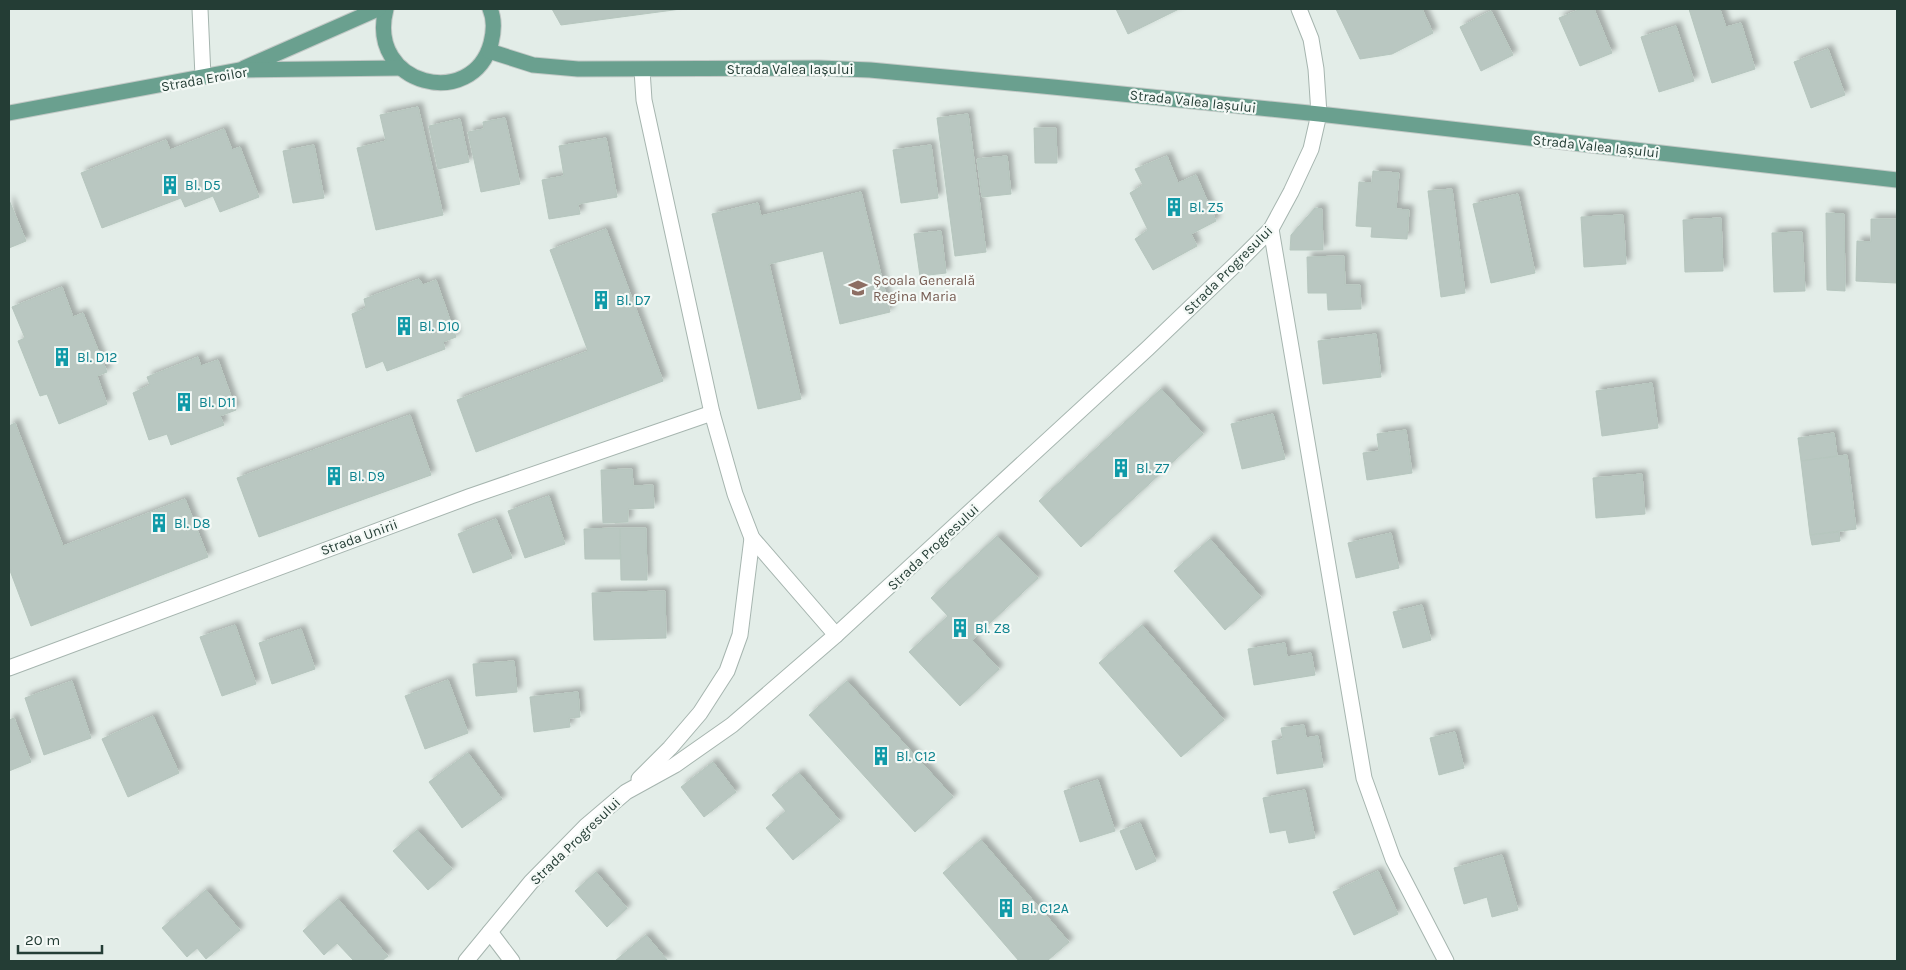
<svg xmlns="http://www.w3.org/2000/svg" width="1906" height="970" font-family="Karla,sans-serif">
<defs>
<filter id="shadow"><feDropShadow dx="4.5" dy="-4.5" stdDeviation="2.5" flood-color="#0004"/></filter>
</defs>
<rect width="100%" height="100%" fill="#e3ede8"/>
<!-- building -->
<g fill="#b9c7c1" stroke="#b6c6be" filter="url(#shadow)">
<polygon points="552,9 681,9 561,25"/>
<polygon points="1116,9 1179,9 1128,34"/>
<polygon points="1336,9 1422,9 1433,33 1392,54 1360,59"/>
<polygon points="1581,9 1594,9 1612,53 1580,66 1559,18"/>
<polygon points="1689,9 1720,9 1726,27 1741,23 1755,69 1712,83"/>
<polygon points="1491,11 1513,55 1481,71 1460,27"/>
<polygon points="1676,26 1694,81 1659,92 1641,37"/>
<polygon points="1828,49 1845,95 1811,108 1794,62"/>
<polygon points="418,107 443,215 376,230 357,148 386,141 380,115"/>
<polygon points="968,114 986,252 955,256 937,118"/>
<polygon points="505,118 520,184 481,192 468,132 484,129 483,122"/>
<polygon points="460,119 469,162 438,169 429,126"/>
<polygon points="1034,128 1056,128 1057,163 1035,163"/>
<polygon points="224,129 232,150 240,147 259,197 220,212 213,196 185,207 181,198 102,228 81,173 166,140 170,150"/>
<polygon points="606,138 617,197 578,204 580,214 549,219 542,180 564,176 559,146"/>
<polygon points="314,145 324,198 293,203 283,151"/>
<polygon points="931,145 938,198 901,203 893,150"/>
<polygon points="1007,156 1011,194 982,197 977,159"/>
<polygon points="1167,156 1178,183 1196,175 1216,221 1191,234 1197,246 1153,270 1135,239 1148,230 1130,193 1143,185 1135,169"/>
<polygon points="1373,171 1399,173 1396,209 1409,210 1407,239 1371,237 1372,227 1356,226 1359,182 1372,183"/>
<polygon points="1452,189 1465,293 1441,297 1428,191"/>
<polygon points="861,192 890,312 840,324 823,251 769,264 801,399 758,409 712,214 758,203 761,216"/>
<polygon points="1518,194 1535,273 1491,283 1473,204"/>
<polygon points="9,200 26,241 9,248"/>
<polygon points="1315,208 1322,209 1323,250 1290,250 1291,235"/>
<polygon points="1826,213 1844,214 1845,291 1827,290"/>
<polygon points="1623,215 1626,264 1584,267 1581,217"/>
<polygon points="1721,218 1723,271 1685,272 1683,220"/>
<polygon points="1871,219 1897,219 1896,283 1856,281 1857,241 1871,242"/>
<polygon points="606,229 663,381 476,452 457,400 588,351 550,250"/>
<polygon points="941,231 946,273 920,276 914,234"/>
<polygon points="1802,232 1805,291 1774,292 1772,233"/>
<polygon points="1344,256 1345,285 1360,285 1361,309 1328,310 1327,293 1308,293 1307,257"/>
<polygon points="419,279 423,285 436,280 456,337 443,342 445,349 387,371 383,361 366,368 352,314 366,308 364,299"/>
<polygon points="62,287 73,317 83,313 107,372 97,376 107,404 59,424 47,394 40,396 18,341 25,338 12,307"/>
<polygon points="1376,334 1381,377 1323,384 1318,341"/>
<polygon points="198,357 201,366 218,360 236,410 220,416 224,425 171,445 167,434 149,440 133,393 150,385 147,377"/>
<polygon points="1652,383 1658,428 1602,436 1596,391"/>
<polygon points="1161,389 1203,434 1081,547 1039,501"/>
<polygon points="1273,414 1285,459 1242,469 1231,424"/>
<polygon points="410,415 431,475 259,537 237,478"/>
<polygon points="15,423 63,546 185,499 208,557 31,626 9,568 9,426"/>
<polygon points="1406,430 1412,473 1367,480 1363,453 1379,451 1377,434"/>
<polygon points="1834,433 1837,456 1801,461 1798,438"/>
<polygon points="1847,455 1856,529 1810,535 1801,461"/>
<polygon points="632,469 633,486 653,485 654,508 628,509 628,522 603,523 601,470"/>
<polygon points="1642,474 1645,514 1596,518 1593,478"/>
<polygon points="549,496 565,544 525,558 508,511"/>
<polygon points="496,519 512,558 473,573 458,534"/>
<polygon points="620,528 620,559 585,559 584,529"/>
<polygon points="620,528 646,528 647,580 621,580"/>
<polygon points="1839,532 1840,541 1812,545 1810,535"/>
<polygon points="1391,533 1399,568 1356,578 1348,543"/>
<polygon points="997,536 1038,578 972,640 999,669 960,706 909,652 948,616 931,598"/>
<polygon points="1210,539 1261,597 1225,630 1174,571"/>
<polygon points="665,591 666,638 594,640 592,593"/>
<polygon points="1422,605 1431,640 1403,648 1393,612"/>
<polygon points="235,625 256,684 222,696 200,637"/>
<polygon points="1142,625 1224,720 1181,757 1099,663"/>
<polygon points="301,629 315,669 272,684 259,643"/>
<polygon points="1285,643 1287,657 1311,653 1315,675 1254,685 1248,649"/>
<polygon points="514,661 517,692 476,696 473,664"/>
<polygon points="448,680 468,733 425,749 405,696"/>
<polygon points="72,681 91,738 44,755 25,698"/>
<polygon points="847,681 953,797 915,832 809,715"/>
<polygon points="578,692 580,717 569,718 570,727 534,732 530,697"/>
<polygon points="153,716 179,773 128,797 102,739"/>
<polygon points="14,718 31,762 9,771 9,720"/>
<polygon points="1304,725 1306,738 1318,736 1323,767 1277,774 1272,741 1283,739 1281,728"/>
<polygon points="1455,732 1464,768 1439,775 1430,738"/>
<polygon points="468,753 502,799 462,828 429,782"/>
<polygon points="713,762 736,792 704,817 681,787"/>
<polygon points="799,773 840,821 793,860 766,828 786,811 772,795"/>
<polygon points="1098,780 1115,831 1080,842 1064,791"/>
<polygon points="1305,790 1315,838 1289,843 1286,830 1270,833 1263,798"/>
<polygon points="1140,823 1156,861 1136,870 1120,831"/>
<polygon points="417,830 452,869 428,890 393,851"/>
<polygon points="981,840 1069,942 1047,961 1019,961 943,873"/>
<polygon points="1502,855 1518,910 1492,917 1487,897 1464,904 1454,868"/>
<polygon points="1378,871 1398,914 1354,935 1333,892"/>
<polygon points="596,872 627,908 607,927 575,891"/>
<polygon points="206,890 240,930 206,959 197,948 187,957 162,928"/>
<polygon points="338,899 388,956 382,961 354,961 337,943 324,955 303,931"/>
<polygon points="646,935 668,961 615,961"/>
</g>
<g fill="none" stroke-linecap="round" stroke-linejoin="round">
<!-- minor casing -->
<g stroke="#a6b5af" stroke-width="17">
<g id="minor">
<polyline points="200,9 203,77"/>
<polyline points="642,70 644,100 712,413 735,494 752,538 836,635"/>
<polyline points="1271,229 1364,778 1393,859 1446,961"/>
<polyline points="9,668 471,496 712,413"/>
<polyline points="639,779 670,748 700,713 727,671 740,635 752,538"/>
<polyline points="490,932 512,961"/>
<polyline points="466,961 531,882 586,826 626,792 675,765 732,725 836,635 1147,349 1240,260 1271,229 1291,192 1311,149 1319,114 1316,69 1311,39 1299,9"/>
</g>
</g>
<!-- major casing -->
<g stroke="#c2c9c6" stroke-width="17">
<g id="major">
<path d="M386,9C366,86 473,111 491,43C494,31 495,20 490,9"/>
<polyline points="489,51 533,65 578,69 819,68 870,70 1053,87 1319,114 1897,180"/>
<polyline points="244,68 378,9"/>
<polyline points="9,113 239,70 401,68"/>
</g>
</g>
<!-- minor -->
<use href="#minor" stroke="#fff" stroke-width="15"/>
<!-- major -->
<use href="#major" stroke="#6aa08f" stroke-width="15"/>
</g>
<!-- icons -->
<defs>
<g id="building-bare" transform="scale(1.5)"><path d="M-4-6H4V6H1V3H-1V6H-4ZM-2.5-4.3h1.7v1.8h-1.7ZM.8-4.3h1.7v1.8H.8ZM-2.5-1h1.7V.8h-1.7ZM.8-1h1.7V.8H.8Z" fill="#0f9aa8" stroke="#f4f9f6" stroke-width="2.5" paint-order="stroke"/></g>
<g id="school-bare" transform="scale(1.5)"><path d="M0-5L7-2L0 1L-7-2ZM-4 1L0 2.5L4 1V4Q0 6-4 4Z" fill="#8d6e63" stroke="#f4f9f6" stroke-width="2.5" paint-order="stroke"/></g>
</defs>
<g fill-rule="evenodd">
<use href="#building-bare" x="170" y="185"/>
<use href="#building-bare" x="1174" y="207"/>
<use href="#school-bare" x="858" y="288"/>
<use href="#building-bare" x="601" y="300"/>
<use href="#building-bare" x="404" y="326"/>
<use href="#building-bare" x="62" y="357"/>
<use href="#building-bare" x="184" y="402"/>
<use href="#building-bare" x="1121" y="468"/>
<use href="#building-bare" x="334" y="476"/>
<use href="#building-bare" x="159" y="523"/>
<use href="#building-bare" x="960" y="628"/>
<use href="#building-bare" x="881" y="756"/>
<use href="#building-bare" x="1006" y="908"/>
</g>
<g text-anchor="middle" stroke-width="4.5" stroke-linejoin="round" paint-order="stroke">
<!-- street labels -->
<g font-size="14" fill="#243d35" stroke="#f4f9f6">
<text x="790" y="74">Strada Valea Iașului</text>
<text transform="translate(204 79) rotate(-10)" y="5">Strada Eroilor</text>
<text transform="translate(1193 101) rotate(6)" y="5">Strada Valea Iașului</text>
<text transform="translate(1596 146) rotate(6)" y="5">Strada Valea Iașului</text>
<text transform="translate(1228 270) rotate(-45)" y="5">Strada Progresului</text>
<text transform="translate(359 537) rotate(-20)" y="5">Strada Unirii</text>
<text transform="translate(933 547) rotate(-43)" y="5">Strada Progresului</text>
<text transform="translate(575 841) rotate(-44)" y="5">Strada Progresului</text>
</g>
<!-- culture labels -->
<g font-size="14" fill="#0d838f" stroke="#f4f9f6" text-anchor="start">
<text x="185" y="190">Bl. D5</text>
<text x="1189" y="212">Bl. Z5</text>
<text x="616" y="305">Bl. D7</text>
<text x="419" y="331">Bl. D10</text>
<text x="77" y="362">Bl. D12</text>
<text x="199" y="407">Bl. D11</text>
<text x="1136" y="473">Bl. Z7</text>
<text x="349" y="481">Bl. D9</text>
<text x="174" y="528">Bl. D8</text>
<text x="975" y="633">Bl. Z8</text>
<text x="896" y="761">Bl. C12</text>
<text x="1021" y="913">Bl. C12A</text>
</g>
<!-- education labels -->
<g font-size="14" fill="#785e54" stroke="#f4f9f6" text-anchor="start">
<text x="873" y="285">Școala Generală<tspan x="873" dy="16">Regina Maria</tspan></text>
</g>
</g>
<!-- border -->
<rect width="1906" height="970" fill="none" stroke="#243d35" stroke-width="20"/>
<!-- scale -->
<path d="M18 945v8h84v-8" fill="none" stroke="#243d35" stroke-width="2.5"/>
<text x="25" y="945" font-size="15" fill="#243d35" stroke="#f4f9f6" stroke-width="4" paint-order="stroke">20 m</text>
</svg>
